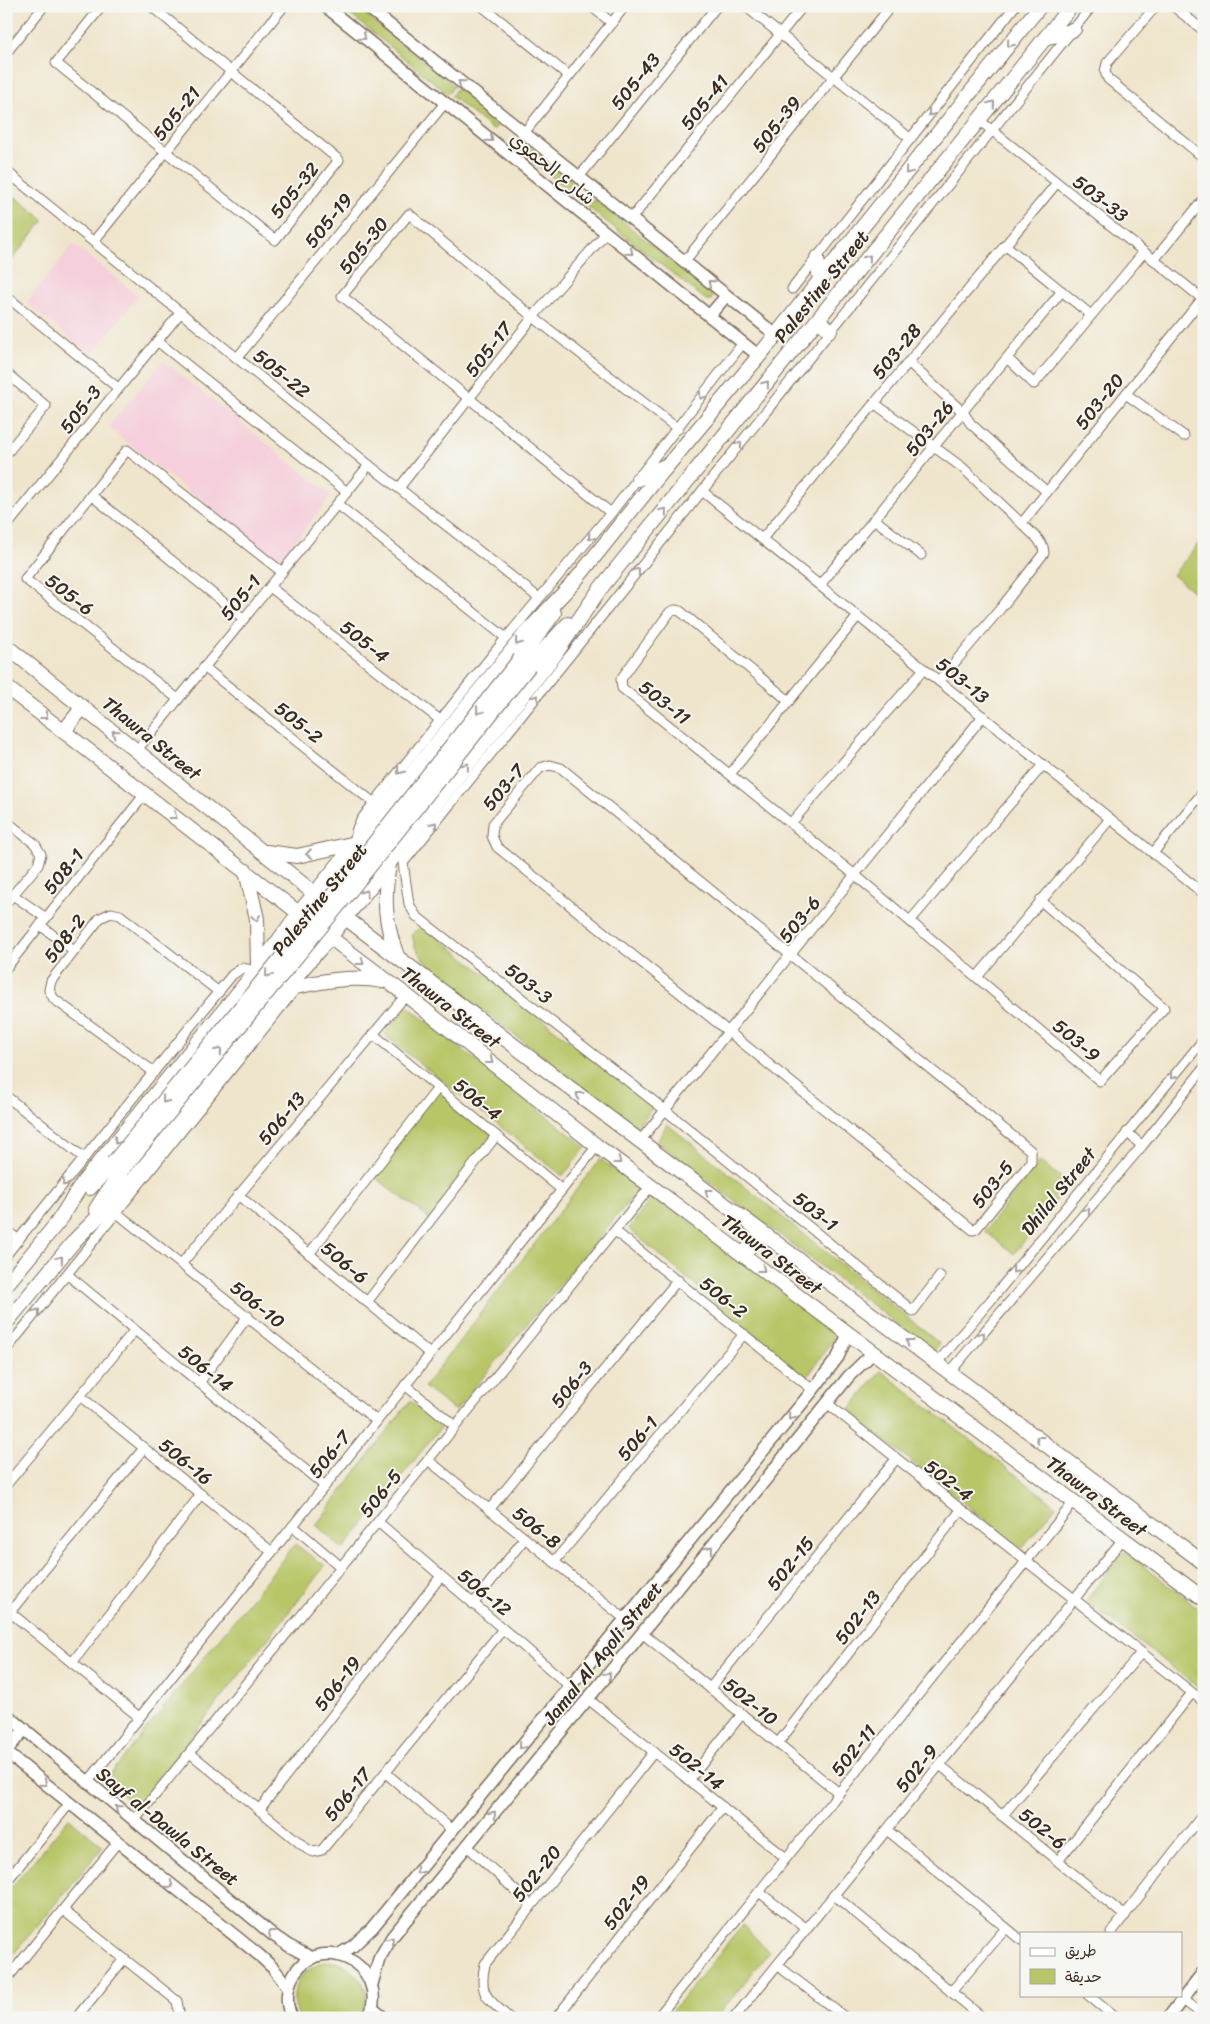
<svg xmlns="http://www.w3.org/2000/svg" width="1210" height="2024" font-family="Sriracha,'Playpen Sans Arabic',sans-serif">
<rect width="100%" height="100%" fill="#f6f6f2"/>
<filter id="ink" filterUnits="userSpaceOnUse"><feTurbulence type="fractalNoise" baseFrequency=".02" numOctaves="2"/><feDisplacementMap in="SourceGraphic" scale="10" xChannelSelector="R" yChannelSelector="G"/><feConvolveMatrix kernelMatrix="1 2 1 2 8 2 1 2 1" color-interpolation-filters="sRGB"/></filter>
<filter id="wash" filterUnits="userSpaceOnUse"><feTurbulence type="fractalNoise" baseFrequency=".0096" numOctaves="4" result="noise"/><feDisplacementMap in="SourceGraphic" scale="20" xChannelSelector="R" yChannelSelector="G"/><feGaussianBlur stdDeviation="1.12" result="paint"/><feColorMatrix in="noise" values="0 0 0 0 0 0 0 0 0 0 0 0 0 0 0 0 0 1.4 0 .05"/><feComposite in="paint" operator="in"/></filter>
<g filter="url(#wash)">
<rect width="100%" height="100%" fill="#efe5cc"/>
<!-- built -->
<g fill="#f5cfdb">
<polygon points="73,244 138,296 91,355 26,303"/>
<polygon points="163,361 330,494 330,498 280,560 275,560 237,530 109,428 109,426"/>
</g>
<!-- green -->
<g fill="#b8c668" stroke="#7a7843">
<polygon points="340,6 355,6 454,86 448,94"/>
<polygon points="457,88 500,123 493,130 451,96"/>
<polygon points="525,143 578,185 572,193 519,150"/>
<polygon points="8,191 44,220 6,267 6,193"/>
<polygon points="595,199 712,294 713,297 711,300 706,300 588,207"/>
<polygon points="1204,537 1204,600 1173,575"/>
<polygon points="423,925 653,1107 636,1129 431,970 415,947 412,934"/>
<polygon points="407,1006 586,1147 563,1176 384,1035"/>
<polygon points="438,1088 496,1136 431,1220 371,1174"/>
<polygon points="667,1124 939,1343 934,1352 657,1142"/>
<polygon points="600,1159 640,1188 455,1411 424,1387"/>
<polygon points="1040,1161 1069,1184 1014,1254 985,1231"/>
<polygon points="654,1195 837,1333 806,1379 629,1229"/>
<polygon points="881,1371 1056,1506 1022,1549 848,1411"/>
<polygon points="410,1401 441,1427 343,1549 316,1525"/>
<polygon points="295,1544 325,1566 136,1807 105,1781"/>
<polygon points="1124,1551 1204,1612 1204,1692 1086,1601"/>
<polygon points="69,1818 103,1847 6,1963 6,1894"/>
<polygon points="743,1925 769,1952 716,2018 666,2018"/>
<path d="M330,1961C357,1966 377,1991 360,2018H300C284,1990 301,1966 330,1961Z"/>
</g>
</g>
<g filter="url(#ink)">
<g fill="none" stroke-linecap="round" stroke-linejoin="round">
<!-- minor casing -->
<g stroke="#7a6b5b" stroke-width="11">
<g id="minor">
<polyline points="102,6 56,63 275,240 339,160 151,6"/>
<polyline points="482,6 569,76"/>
<polyline points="591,6 612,23"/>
<polyline points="745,6 911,139"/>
<polyline points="1156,6 1107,63 1105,72 1108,79 1204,158"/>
<polyline points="1173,6 1204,31"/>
<polyline points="6,53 44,6"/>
<polyline points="979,120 1204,300"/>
<polyline points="524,133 625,6"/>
<polyline points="6,171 369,465 539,598"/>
<polyline points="579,177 717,6"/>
<polyline points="631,219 803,6"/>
<polyline points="94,241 284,6"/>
<polyline points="1005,245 1091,315"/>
<polyline points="1154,260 1204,199"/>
<polyline points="684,262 891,6"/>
<polyline points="792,289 1015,6"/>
<polyline points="6,296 118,388"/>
<polyline points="157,341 347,492"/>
<polyline points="237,358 445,103"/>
<polyline points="1007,358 1034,384 1144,252"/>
<polyline points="908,362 963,412 971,424 1047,492"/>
<polyline points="6,373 46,406 6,454"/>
<polyline points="1126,394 1184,436"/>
<polyline points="874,403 963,468 1038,539 1043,547 1044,553 1001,608 939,681"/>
<polyline points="399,488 533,317 606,233"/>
<polyline points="702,491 1204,894"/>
<polyline points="91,495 244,619"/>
<polyline points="337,504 506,638"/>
<polyline points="611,513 342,296 409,214 533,317 678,429"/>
<polyline points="874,519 921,555"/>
<polyline points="1022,523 1202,299"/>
<polyline points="6,527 181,312"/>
<polyline points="762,539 1056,184"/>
<polyline points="820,585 1062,291"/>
<polyline points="270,587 440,720"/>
<polyline points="204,667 374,803"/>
<polyline points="178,699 25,579 127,450 282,572"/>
<polyline points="789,701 680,611 675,610 670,612 621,679 622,688 855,875 1100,1081 1164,1008 1040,900"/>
<polyline points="137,750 369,465"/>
<polygon points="550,765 561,768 1031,1151 1031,1162 976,1229 973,1230 729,1032 497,847 492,836 493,824 540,768"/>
<polyline points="730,774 858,616"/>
<polyline points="6,821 35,844 41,854 38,865 6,903"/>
<polyline points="791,823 924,669"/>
<path d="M355,842C354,826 364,816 374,803L506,638L611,513L743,343"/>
<polyline points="1153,853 1204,791"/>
<polyline points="13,895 46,918"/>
<polyline points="910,921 1043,765"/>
<polyline points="40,925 74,951"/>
<polyline points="6,968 145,794"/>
<polyline points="977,977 1110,819"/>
<polyline points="373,1034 562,1190"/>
<polyline points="154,1072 54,999 49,990 51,981 100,918 111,913 120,915 219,992"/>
<polyline points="6,1096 84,1158"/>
<polyline points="1127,1132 1142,1146"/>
<polyline points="640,1141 983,716"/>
<polyline points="238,1195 430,1354"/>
<polyline points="117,1213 377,1421"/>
<polyline points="6,1230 19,1240"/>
<polyline points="615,1231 813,1390"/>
<polyline points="309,1254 438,1088"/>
<polyline points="6,1255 232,975 242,968 256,971"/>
<polyline points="182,1263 406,995"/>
<polyline points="68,1275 325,1486"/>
<polyline points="940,1276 913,1311 665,1110 416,916 409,904 403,863 1092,6"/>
<polyline points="367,1302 496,1136"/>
<polyline points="6,1350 298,986"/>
<polyline points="937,1363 991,1300 1204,1039"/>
<polyline points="950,1372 1142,1146 1204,1068"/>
<polyline points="199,1383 248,1316"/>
<polyline points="405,1385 455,1426"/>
<polyline points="80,1396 272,1552"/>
<polyline points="828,1404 1204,1702"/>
<polyline points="428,1460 625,1619"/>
<polyline points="6,1485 134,1331"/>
<polyline points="489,1510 678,1280"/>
<polyline points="378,1522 571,1687"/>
<polyline points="293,1526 341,1567"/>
<polyline points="554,1562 744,1334"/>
<polyline points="473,1604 525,1538"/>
<polyline points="6,1609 139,1717"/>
<polyline points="10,1612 144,1448"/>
<polyline points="642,1633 839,1793"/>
<polyline points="72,1663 201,1494"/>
<polyline points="710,1688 896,1459"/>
<polyline points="588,1699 786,1858"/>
<polyline points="778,1743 961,1510"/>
<polyline points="190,1753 307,1849 314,1852 322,1850 503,1629"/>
<polyline points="940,1765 1125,1916"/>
<polyline points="386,1773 452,1830"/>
<polyline points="689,1780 742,1714"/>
<polyline points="87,1783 597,1146"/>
<polyline points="259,1810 441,1576"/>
<polyline points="1002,1816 1141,1653"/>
<polyline points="134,1821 651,1186"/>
<polyline points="887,1830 1021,1940"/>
<polyline points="467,1846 531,1905"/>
<polyline points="1058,1861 1192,1693"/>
<polyline points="6,1866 14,1872"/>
<polyline points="6,1882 70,1803"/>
<polyline points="759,1892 807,1929"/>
<polyline points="834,1895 983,2018"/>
<polyline points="63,1910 177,2001 180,2018"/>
<polyline points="1111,1933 1204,1813"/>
<polyline points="777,1965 846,2018"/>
<polyline points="6,1980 117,1843"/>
<polyline points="951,1992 1006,1928"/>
<polyline points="1088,1995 1116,2018"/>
<polyline points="1182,1999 1204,2016"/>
<polyline points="76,2018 124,1959"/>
<path d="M509,2018C488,1998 478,1996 485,1964L654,1752"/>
<polyline points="556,2018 723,1807"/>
<polyline points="657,2018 1074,1502"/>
<polyline points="734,2018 1123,1539"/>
</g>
</g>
<!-- tertiary casing -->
<g stroke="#7a6b5b" stroke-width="14">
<g id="tertiary">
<polyline points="325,6 759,356"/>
<polyline points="366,6 776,335"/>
<polyline points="709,316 726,296"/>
<polyline points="6,1714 273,1935 289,1946 312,1958"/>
<polyline points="6,1751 25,1729"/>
<polyline points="6,1752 259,1955 273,1968 288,1987"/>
<polyline points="338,1955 353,1946 372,1928 813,1390 838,1357 848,1334"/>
<polyline points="372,1984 379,1959 392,1937 642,1633 849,1376 873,1353"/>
<polyline points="373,2009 384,2018"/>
<path d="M292,2018C286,2006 286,1993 291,1980C314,1928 392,1962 369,2018"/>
<polyline points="1168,2018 1204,1971"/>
</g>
</g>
<!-- primary casing -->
<g stroke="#7a6b5b" stroke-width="16">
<g id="primary">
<polyline points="1046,37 1064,34 1074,29"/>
<polyline points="817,258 820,281"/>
<polyline points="818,320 830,330"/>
<polyline points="638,479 648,473 668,465"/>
<polyline points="6,646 320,898"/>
<polyline points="520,659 554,613"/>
<polyline points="529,666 568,624"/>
<polyline points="6,687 304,917"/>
<polyline points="64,731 83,707"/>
<polyline points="266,852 297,856 356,843"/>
<path d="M389,864C383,899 385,923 397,956"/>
<polyline points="246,871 257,919 258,968"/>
<polyline points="339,913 640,1141 1204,1563"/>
<polyline points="323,932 406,995 597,1146 1204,1599"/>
<path d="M285,989C318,982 350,975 383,981"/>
<polyline points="90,1188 113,1163"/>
<polyline points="96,1209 122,1170"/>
<polyline points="57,1223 84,1181 256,971 299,913 363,834 526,633 575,581 658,477 759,356 1040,6"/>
<polyline points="743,1255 761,1232"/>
<polyline points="6,1285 63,1216"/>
<polyline points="6,1323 76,1239 109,1206 285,989 330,937 554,656 600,589 1071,6"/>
</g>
</g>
<!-- minor -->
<use href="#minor" stroke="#fff" stroke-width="9"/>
<!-- tertiary -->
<use href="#tertiary" stroke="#fff" stroke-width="11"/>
<!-- primary -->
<use href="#primary" stroke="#fff" stroke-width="14"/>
<!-- primary-bridge casing -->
<g stroke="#7a6b5b" stroke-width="16" stroke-linecap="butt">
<g id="primary-bridge">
<polyline points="113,1163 337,890 520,659"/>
<polyline points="122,1170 346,896 529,666"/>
</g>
</g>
<!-- primary-bridge -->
<use href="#primary-bridge" stroke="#fff" stroke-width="14"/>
</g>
<!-- one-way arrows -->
<defs><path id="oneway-chevron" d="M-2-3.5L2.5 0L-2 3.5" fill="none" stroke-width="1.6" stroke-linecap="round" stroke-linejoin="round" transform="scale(1.25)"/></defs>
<g stroke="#a79f9a">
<use href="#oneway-chevron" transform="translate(363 37) rotate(39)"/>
<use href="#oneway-chevron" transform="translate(1010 44) rotate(129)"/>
<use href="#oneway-chevron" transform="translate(461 83) rotate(-141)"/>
<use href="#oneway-chevron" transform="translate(992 104) rotate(-51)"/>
<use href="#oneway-chevron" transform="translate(931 113) rotate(128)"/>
<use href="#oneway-chevron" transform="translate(490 139) rotate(39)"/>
<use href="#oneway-chevron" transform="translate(908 171) rotate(129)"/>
<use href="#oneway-chevron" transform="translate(630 252) rotate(39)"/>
<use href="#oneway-chevron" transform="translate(868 258) rotate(-51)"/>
<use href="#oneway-chevron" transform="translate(711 283) rotate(-141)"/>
<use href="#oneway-chevron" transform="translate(766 384) rotate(-51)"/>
<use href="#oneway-chevron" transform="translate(702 396) rotate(126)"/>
<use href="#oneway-chevron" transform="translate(739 445) rotate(-51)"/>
<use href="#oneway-chevron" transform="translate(664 511) rotate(-51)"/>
<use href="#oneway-chevron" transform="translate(591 537) rotate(130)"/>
<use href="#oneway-chevron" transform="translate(637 571) rotate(-51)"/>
<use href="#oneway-chevron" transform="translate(518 642) rotate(129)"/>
<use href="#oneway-chevron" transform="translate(536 698) rotate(-51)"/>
<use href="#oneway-chevron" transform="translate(479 711) rotate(128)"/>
<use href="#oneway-chevron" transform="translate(45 716) rotate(38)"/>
<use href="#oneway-chevron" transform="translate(115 733) rotate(-141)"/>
<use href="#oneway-chevron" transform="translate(466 766) rotate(-51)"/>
<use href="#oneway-chevron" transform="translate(400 771) rotate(129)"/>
<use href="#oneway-chevron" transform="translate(174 816) rotate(37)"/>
<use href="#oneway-chevron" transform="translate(434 825) rotate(-51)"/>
<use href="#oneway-chevron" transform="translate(309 854) rotate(171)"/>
<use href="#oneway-chevron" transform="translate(365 893) rotate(-51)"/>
<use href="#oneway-chevron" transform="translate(256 918) rotate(83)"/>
<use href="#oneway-chevron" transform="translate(361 962) rotate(38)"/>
<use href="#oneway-chevron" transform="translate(268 974) rotate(129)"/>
<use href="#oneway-chevron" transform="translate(219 1051) rotate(-51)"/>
<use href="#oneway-chevron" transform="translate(490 1061) rotate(38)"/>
<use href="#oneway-chevron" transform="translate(1173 1076) rotate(129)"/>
<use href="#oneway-chevron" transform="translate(579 1095) rotate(-143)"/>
<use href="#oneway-chevron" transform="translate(165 1100) rotate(129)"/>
<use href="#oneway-chevron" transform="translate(117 1141) rotate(129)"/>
<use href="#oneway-chevron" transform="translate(618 1161) rotate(37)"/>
<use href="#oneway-chevron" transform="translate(65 1183) rotate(129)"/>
<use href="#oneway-chevron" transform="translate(708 1192) rotate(-143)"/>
<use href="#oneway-chevron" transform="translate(1087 1211) rotate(-50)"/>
<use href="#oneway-chevron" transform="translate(60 1259) rotate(-50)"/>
<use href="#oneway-chevron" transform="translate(762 1269) rotate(37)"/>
<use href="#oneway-chevron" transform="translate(1015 1270) rotate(129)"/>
<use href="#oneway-chevron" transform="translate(37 1312) rotate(-51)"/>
<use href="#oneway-chevron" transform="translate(982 1335) rotate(-50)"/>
<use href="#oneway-chevron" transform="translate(909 1342) rotate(-143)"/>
<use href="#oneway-chevron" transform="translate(791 1417) rotate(129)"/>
<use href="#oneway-chevron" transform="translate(1039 1439) rotate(-143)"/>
<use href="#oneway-chevron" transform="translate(710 1549) rotate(-51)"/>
<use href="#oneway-chevron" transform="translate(608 1675) rotate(-50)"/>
<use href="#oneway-chevron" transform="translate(522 1746) rotate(130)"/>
<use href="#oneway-chevron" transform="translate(44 1783) rotate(39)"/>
<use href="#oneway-chevron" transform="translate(118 1808) rotate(-141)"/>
<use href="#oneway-chevron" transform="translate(493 1814) rotate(-51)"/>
<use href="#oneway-chevron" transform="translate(419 1871) rotate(129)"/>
<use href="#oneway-chevron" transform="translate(170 1885) rotate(39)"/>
<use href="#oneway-chevron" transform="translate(271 1933) rotate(-142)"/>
<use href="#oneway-chevron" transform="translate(391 1940) rotate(-55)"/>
</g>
</g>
<g text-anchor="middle" stroke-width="4" stroke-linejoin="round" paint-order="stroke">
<!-- street labels -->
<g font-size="19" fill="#3b2a1e" stroke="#f6f6f2">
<text transform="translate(635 81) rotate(-51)" y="7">505-43</text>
<text transform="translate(704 102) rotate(-51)" y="7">505-41</text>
<text transform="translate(176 113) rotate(-51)" y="7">505-21</text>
<text transform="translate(776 124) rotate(-51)" y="7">505-39</text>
<text transform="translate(553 168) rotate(39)" y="7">شارع الحموي</text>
<text transform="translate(294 190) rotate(-51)" y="7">505-32</text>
<text transform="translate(1101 198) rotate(38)" y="7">503-33</text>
<text transform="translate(328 220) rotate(-51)" y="7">505-19</text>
<text transform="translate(363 245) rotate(-51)" y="7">505-30</text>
<text transform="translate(821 286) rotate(-51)" y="7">Palestine Street</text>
<text transform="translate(488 349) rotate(-52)" y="7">505-17</text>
<text transform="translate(896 351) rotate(-50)" y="7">503-28</text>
<text transform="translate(282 373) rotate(39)" y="7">505-22</text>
<text transform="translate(1099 401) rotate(-51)" y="7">503-20</text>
<text transform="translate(80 409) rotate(-52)" y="7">505-3</text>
<text transform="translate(929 428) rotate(-51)" y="7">503-26</text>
<text transform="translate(70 594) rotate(38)" y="7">505-6</text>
<text transform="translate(240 597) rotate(-51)" y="7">505-1</text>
<text transform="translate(365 641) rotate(38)" y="7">505-4</text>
<text transform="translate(963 680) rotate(39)" y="7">503-13</text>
<text transform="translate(665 702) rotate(38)" y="7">503-11</text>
<text transform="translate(299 722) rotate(39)" y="7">505-2</text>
<text transform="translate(152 738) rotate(39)" y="7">Thawra Street</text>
<text transform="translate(503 787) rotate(-50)" y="7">503-7</text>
<text transform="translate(63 871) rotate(-51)" y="7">508-1</text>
<text transform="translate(319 899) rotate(-51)" y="7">Palestine Street</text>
<text transform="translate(799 919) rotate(-51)" y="7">503-6</text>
<text transform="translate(64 938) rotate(-52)" y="7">508-2</text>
<text transform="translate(529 983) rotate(38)" y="7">503-3</text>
<text transform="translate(451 1007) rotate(38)" y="7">Thawra Street</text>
<text transform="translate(1077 1040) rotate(40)" y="7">503-9</text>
<text transform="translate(478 1099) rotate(39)" y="7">506-4</text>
<text transform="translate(281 1118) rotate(-50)" y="7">506-13</text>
<text transform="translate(992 1184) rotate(-51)" y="7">503-5</text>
<text transform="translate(1058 1191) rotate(-51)" y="7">Dhilal Street</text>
<text transform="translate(816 1211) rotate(39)" y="7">503-1</text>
<text transform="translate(772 1254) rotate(37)" y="7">Thawra Street</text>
<text transform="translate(345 1262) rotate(40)" y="7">506-6</text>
<text transform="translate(724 1297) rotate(39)" y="7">506-2</text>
<text transform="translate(258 1304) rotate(39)" y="7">506-10</text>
<text transform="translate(206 1368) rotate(39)" y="7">506-14</text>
<text transform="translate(571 1384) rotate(-51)" y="7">506-3</text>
<text transform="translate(637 1438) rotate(-50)" y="7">506-1</text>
<text transform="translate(329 1454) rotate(-51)" y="7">506-7</text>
<text transform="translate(186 1461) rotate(39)" y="7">506-16</text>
<text transform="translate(949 1480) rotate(38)" y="7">502-4</text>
<text transform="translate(380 1493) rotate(-51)" y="7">506-5</text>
<text transform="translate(1097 1496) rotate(37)" y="7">Thawra Street</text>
<text transform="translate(537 1527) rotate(39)" y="7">506-8</text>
<text transform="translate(790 1563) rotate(-51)" y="7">502-15</text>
<text transform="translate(485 1592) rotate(40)" y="7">506-12</text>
<text transform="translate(857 1617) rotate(-52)" y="7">502-13</text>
<text transform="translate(602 1653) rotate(-51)" y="7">Jamal Al Aqoli Street</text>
<text transform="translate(337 1683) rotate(-52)" y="7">506-19</text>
<text transform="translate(751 1701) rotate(39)" y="7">502-10</text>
<text transform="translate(853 1750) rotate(-51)" y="7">502-11</text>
<text transform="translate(697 1766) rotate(39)" y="7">502-14</text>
<text transform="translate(916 1768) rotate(-51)" y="7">502-9</text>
<text transform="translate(347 1794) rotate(-51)" y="7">506-17</text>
<text transform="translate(168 1826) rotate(39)" y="7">Sayf al-Dawla Street</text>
<text transform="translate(1043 1828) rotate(39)" y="7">502-6</text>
<text transform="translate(536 1873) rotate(-51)" y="7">502-20</text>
<text transform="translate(626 1902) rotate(-52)" y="7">502-19</text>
</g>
</g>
<!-- margin -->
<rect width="1210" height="2024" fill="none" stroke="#f6f6f2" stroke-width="25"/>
<!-- legend -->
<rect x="1020" y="1932" width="162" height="65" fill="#f6f6f2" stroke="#aba49d"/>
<rect x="1030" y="1948" width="25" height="8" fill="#ffffff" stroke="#aba49d"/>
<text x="1065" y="1956" font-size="15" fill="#3b2a1e">طريق</text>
<rect x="1030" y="1969" width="25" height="15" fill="#b8c668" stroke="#aba49d"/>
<text x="1065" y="1982" font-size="15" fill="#3b2a1e">حديقة</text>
</svg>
